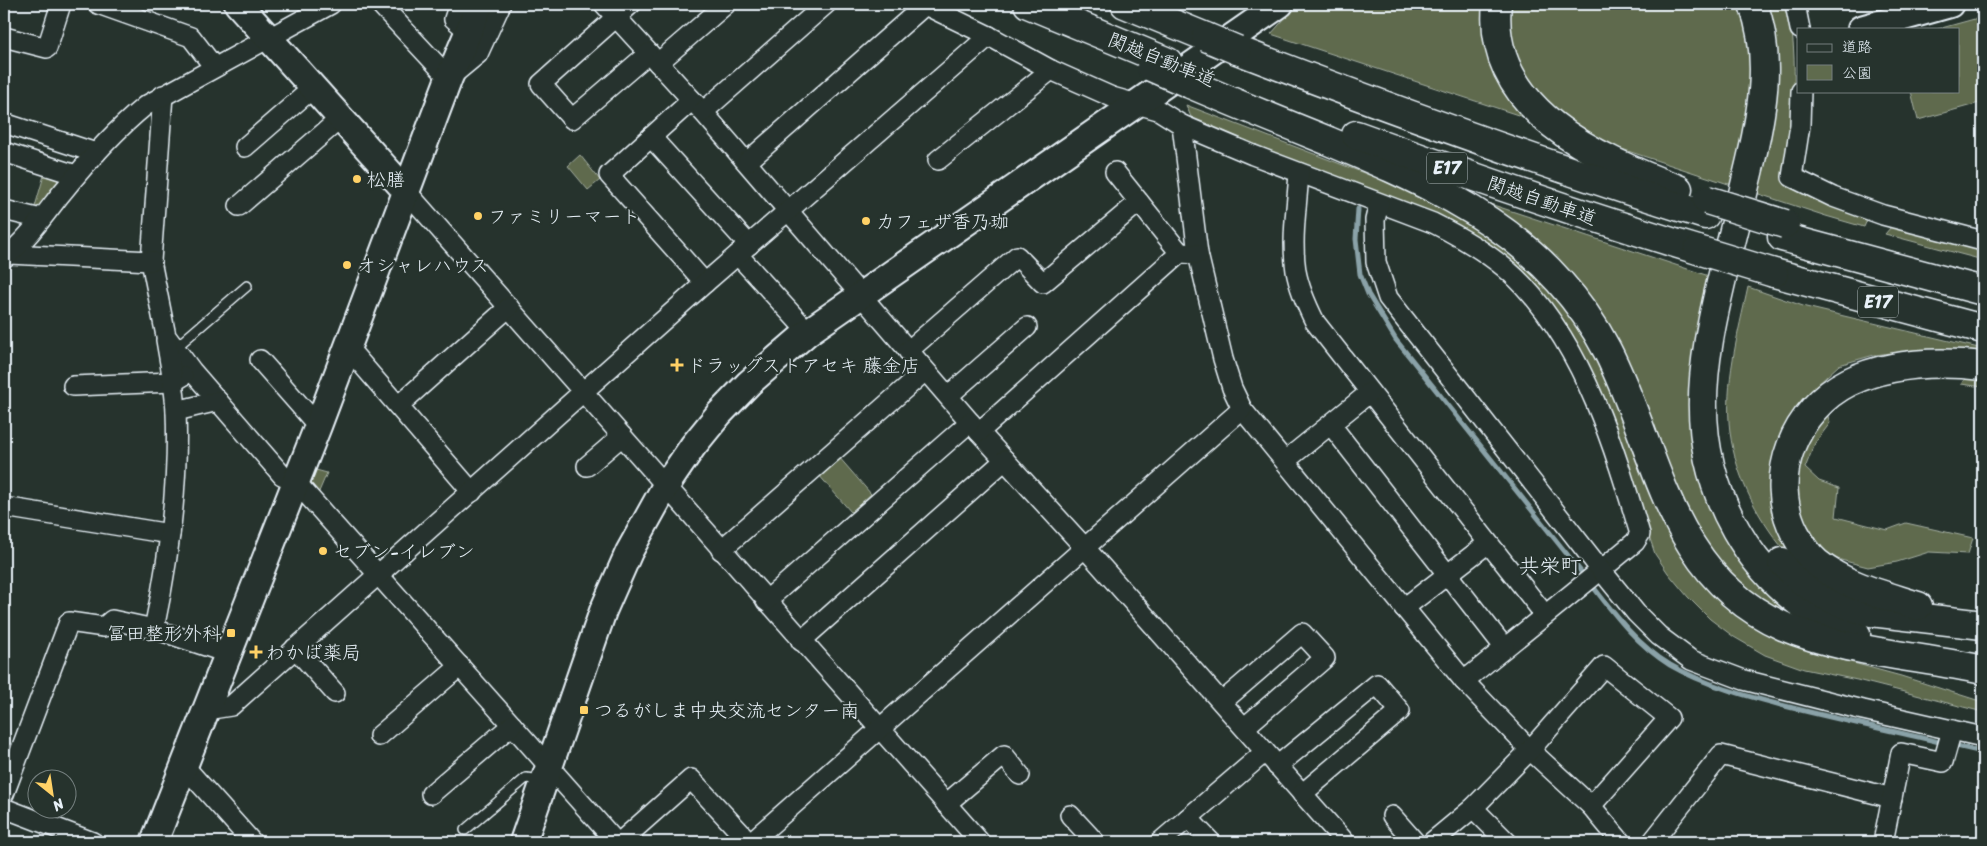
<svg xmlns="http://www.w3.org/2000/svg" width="1987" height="846" font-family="Sriracha,'Klee One',sans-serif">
<rect width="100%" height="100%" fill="#26332d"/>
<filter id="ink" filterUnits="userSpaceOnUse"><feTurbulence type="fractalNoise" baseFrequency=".02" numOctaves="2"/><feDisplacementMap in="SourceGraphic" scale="10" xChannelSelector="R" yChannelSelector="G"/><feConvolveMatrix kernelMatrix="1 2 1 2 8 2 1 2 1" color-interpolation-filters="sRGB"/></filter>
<g filter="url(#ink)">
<!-- green -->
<g fill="#5f6b4d" stroke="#a4aea2">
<path d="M1315,4H1787C1801,62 1791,123 1788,183L1823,201L1867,220L1864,227L1826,216L1271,34L1294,8Z"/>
<polygon points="1978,18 1983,36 1983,102 1918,120 1911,91 1958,91 1958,29 1938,29"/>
<polygon points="1186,105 1377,178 1452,212 1490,237 1520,261 1542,284 1571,318 1592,352 1618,409 1634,455 1671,538 1703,580 1776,637 1817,653 1901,676 1983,702 1983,712 1857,680 1804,669 1765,655 1734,637 1710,619 1688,597 1668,573 1655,554 1614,429 1506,259 1476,236 1446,219 1309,167 1191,117"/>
<polygon points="580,155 600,180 588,190 568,166"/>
<polygon points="45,172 66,178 40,211 34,210"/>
<polygon points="1478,200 1715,278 1697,447 1810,626 1734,584 1683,512 1637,384"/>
<polygon points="1891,227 1983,250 1983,260 1885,234"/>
<path d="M1748,287L1806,307L1983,349V358L1920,350L1874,355L1839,365L1814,388L1806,399L1771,486L1774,520L1794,555L1791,558C1760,523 1736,479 1730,432C1724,384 1738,334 1748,287Z"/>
<polygon points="1966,378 1983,380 1983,387 1961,384"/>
<polygon points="1826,410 1830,423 1815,443 1805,468 1819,481 1839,488 1836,517 1887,530 1906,523 1973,538 1968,554 1929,552 1897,562 1868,567 1833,558 1810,539 1794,497 1799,449"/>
<polygon points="838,456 871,494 851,512 818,474"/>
<polygon points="316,470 327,473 318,494 311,483"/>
</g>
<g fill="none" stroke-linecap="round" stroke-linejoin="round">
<!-- stream -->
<g stroke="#8aa2a8" stroke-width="5">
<polyline points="1358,209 1356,239 1360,274 1368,294 1396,340 1586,578"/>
<path d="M1591,584C1614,614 1637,645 1670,665C1705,685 1743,695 1781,705C1835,719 1889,730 1944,743"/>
<polyline points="1952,745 1983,752"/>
</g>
<!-- lane casing -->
<g stroke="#e8f1f8" stroke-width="12">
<g id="lane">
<polyline points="174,349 247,286"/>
<polyline points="465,830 526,778 543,780"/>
</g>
</g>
<!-- street casing -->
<g stroke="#e8f1f8" stroke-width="22">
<g id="street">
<polyline points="98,4 191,37 214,67"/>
<polyline points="380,4 449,78 478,54 501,4"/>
<polyline points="459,4 454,19 469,32"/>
<polyline points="604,4 703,112 970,422 1085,548 1345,842"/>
<polyline points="631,4 541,84 572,119 649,53"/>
<path d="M923,4L989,36L1051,70L1112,97L1158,110L1182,125L1253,155L1433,223C1465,239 1499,259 1523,285C1586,353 1614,447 1640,534L1635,542L1601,570L1464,681"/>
<polyline points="1795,4 1800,29"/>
<polyline points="4,37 47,48 61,4"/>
<polyline points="658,63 726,4"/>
<polyline points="1801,91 1800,125 1792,177 1833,197 1883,215 1983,241"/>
<polyline points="163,95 151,261 166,336 192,371 282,475 295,481 616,842"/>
<polyline points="692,100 609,175 705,283"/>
<polyline points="703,112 826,4"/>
<polyline points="4,123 96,153"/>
<polyline points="1182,125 1198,254 1223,359 1232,388 1242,409 1464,681 1530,750 1591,806 1621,842"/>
<polyline points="651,137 749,245"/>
<polyline points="245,147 314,87"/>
<polyline points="4,152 76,175"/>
<polyline points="938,160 1051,70"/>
<polyline points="747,162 925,5"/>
<polyline points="1115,172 1180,253"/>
<path d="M1299,173C1297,205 1291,239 1296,271C1299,288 1307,306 1315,322L1545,615"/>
<polyline points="407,192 980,842"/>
<polyline points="1379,204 1375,220 1376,262 1388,298 1601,570 1636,613 1659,636 1691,660 1744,680 1863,710 1983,737"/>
<polyline points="239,206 341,118"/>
<polyline points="4,210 41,219"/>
<polyline points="9,254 151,261"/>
<polyline points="738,255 808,332"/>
<path d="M4,258C26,241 43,217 60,195C86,163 113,132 145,106L331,4"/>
<polyline points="348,348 472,492"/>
<polyline points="908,351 1017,256 1043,283 1139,202"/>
<polyline points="260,360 318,426"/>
<polyline points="73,386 173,382 183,376"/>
<polyline points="948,396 1027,327"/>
<polyline points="398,406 509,307"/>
<polyline points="176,411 218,401"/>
<polyline points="1331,425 1504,647"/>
<polyline points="979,432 1180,253 1198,254"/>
<polyline points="1285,461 1369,393"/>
<polyline points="587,466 622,436"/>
<polyline points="4,507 170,534"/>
<polyline points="721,550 925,371"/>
<polyline points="766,601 970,422"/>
<polyline points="1404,608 1487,544"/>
<path d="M154,629C169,558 179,485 176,412C175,388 170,364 166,340"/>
<polyline points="801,641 1005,460"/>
<polyline points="295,648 335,693"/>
<polyline points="1222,702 1302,633 1325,658 1245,727"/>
<polyline points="206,710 231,706 705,283 989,36"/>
<polyline points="379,736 460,666"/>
<polyline points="1277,766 1377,684 1400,711 1302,794"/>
<polyline points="185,767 252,842"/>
<polyline points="4,794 69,622 104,627 112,620 154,629 227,653"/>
<polyline points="431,794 512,725"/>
<polyline points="946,804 1004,755 1020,775"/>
<polyline points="4,808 93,842"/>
<polyline points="1473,808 1507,842"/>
<polyline points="1070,815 1095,842"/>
<polyline points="1392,816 1415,842"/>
<polyline points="1188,818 1211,842"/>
<polyline points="620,842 691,779 749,842"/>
<polyline points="751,842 1242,409"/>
<polyline points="1160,842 1265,752"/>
<polyline points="1432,842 1473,808 1530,750 1604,666 1669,718 1591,806"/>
<polyline points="1652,842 1721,755 1892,798"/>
<polyline points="1883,842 1901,753 1943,762 1952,730"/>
</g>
</g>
<!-- secondary casing -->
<g stroke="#e8f1f8" stroke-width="30">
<g id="secondary">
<polyline points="238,4 407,192"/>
<polyline points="1861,29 1950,4"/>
<polyline points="154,842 318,426 449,78 480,4"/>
<polyline points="523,842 603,611 629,552 665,487 693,446 719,414 749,383 808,332 1280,4"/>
</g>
</g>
<!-- highway casing -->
<g stroke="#e8f1f8" stroke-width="31">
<g id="highway">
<polyline points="1028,4 1168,62"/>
<polyline points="1125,4 1206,37"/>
<path d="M1497,4C1486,110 1597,158 1678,189"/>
<path d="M1753,4C1772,55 1763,108 1751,160C1742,198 1733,236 1723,274C1701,366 1687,443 1736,530C1764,579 1805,614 1856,634"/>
<path d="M1237,50C1391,109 1547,166 1705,215"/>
<path d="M1190,84C1235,103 1281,122 1326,140C1409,175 1498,212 1559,281C1577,301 1594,325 1607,350C1658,449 1667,575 1783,626C1843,652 1919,656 1983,670"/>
<path d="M1356,135C1469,176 1582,215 1698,250"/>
<polyline points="1782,237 1983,291"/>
<polyline points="1774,273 1983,329"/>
<path d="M1782,562C1808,590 1834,603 1871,612L1983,625"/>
<path d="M1918,606C1884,595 1845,586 1817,563C1807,555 1801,544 1795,533C1766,477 1795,409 1849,382C1891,362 1938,361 1983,366"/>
</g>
</g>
<!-- lane -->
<use href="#lane" stroke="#26332d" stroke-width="9"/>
<!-- street -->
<use href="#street" stroke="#26332d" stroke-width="19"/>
<!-- secondary -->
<use href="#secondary" stroke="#26332d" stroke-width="26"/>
<!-- highway -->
<use href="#highway" stroke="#26332d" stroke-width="28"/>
<!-- highway-bridge casing -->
<g stroke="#e8f1f8" stroke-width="31" stroke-linecap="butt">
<g id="highway-bridge">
<polyline points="1206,37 1237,50"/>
<polyline points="1151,67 1190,84"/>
<polyline points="1707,200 1785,224"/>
<polyline points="1698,250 1774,273"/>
</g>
</g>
<!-- highway-bridge -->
<use href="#highway-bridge" stroke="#26332d" stroke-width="28"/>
</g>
</g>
<!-- markers -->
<g fill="#ffd166" stroke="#26332d" stroke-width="2">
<circle cx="357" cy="179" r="5"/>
<circle cx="478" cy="216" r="5"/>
<circle cx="866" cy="221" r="5"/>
<circle cx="347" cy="265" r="5"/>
<path d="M674.5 357.5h5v5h5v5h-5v5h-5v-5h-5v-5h5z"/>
<circle cx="323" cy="551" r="5"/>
<rect x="226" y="628" width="10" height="10" rx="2.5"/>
<path d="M253.5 644.5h5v5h5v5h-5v5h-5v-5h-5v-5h5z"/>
<rect x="579" y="705" width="10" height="10" rx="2.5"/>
</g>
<g text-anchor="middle" stroke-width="4.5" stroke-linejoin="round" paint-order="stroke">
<!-- shield labels -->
<g fill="#26332d" stroke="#aeb8bb" stroke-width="1">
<rect x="1427" y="152.5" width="40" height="31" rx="4"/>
<rect x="1858" y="286.5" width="40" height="31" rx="4"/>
</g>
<g font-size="18" font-weight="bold" fill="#e8f1f8">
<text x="1447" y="174">E17</text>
<text x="1878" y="308">E17</text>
</g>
<!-- street labels -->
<g font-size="19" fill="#e8f1f8" stroke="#26332d">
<text transform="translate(1162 59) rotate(22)" y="7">関越自動車道</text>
<text transform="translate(1542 200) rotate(19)" y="7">関越自動車道</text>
</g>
<!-- poi labels -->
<g font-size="19" fill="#e8f1f8" stroke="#26332d" text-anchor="start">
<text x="367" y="186">松膳</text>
<text x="488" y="223">ファミリーマート</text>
<text x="876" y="228">カフェザ香乃珈</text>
<text x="357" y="272">オシャレハウス</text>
<text x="687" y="372">ドラッグストアセキ 藤金店</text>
<text x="333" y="558">セブン-イレブン</text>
<text x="221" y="640" text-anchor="end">冨田整形外科</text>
<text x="266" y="659">わかば薬局</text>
<text x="594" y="717">つるがしま中央交流センター南</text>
</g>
<!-- quarter labels -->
<g font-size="21" fill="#e8f1f8" stroke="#26332d">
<text x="1550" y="573">共栄町</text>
</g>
</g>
<!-- margin -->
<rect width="1987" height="846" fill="none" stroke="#26332d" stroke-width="20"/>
<rect x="10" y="10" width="1967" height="826" fill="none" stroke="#e8f1f8" stroke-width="2" filter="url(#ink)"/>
<!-- legend -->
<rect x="1797" y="28" width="162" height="65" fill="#26332d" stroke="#747f7e"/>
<rect x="1807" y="44" width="25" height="8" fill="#26332d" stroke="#747f7e"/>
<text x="1842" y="52" font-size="15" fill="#e8f1f8">道路</text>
<rect x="1807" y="65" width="25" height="15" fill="#5f6b4d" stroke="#747f7e"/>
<text x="1842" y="78" font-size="15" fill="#e8f1f8">公園</text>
<!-- north arrow -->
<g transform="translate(52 794) rotate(150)"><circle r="24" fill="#26332d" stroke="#747f7e"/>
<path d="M0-4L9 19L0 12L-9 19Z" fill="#ffd166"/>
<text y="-8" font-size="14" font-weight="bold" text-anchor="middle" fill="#e8f1f8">N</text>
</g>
</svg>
